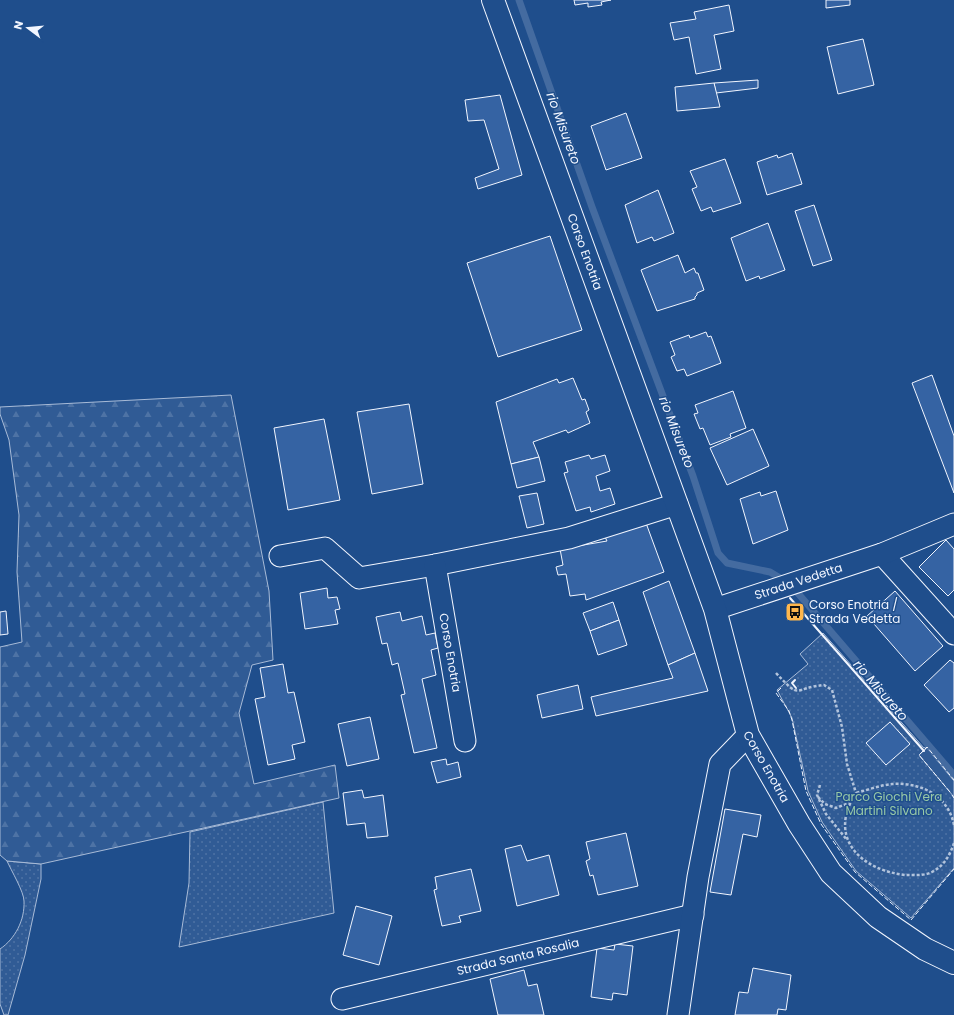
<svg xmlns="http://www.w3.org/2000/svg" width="954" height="1015" font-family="Poppins,sans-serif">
  <defs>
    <pattern id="grass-dots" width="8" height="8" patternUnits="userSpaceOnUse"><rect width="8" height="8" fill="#305b95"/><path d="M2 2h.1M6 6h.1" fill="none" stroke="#4e73a5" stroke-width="1.8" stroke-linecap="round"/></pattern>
    <pattern id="forest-firs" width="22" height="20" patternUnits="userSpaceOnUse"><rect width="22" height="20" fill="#305b95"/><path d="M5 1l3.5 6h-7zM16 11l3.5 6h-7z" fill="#4e73a5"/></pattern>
  </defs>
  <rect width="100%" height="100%" fill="#1f4e8c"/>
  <!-- grass -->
  <g fill="url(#grass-dots)" stroke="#a8bbd7">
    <path d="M 823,633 L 924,748 L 927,746 L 954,779 L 954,868 L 911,918 L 856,871 L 822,822 L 808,791 L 792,718 L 777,690 L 808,664 L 800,654 Z"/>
    <path d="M 323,802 L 334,913 L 179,947 L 189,883 L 190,832 Z"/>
    <path d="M 7,861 L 41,864 L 41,879 L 25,955 L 8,1015 L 4,1015 L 0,1004 L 0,949 C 15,939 25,920 24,901 C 24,892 11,870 7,861 Z"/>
  </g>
  <!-- forest -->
  <path fill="url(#forest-firs)" stroke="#a8bbd7" d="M 231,395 L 269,591 L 273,660 L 252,665 L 239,713 L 254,784 L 335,765 L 339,798 L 41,864 L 7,861 L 0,855 L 0,647 L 22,642 L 17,572 L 19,515 L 9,440 L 0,414 L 0,407 Z"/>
  <!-- garden -->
  <path fill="#305b95" stroke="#a8bbd7" d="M 927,748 L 954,781 L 954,797 L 919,755 Z"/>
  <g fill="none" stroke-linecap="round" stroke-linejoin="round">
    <!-- stream -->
    <path stroke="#446ba0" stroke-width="7" d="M 519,0 L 592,207 L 693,476 L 718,553 L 727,563 L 770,572 L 790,584 L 954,775"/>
  </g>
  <!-- building -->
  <g fill="#3563a3" stroke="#f2f6ff">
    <path d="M 574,0 L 611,0 L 601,2 L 602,5 L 588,7 L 588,3 L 575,5 Z"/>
    <path d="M 826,0 L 850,0 L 850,5 L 826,8 Z"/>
    <path d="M 729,5 L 734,31 L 714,35 L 721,69 L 696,74 L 689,37 L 674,40 L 670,23 L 696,19 L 694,12 Z"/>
    <path d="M 863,39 L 874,85 L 838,94 L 827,47 Z"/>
    <path d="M 758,80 L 758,88 L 716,93 L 714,83 Z"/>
    <path d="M 714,83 L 720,107 L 677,111 L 675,87 Z"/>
    <path d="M 500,95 L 522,175 L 478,189 L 475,178 L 499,169 L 484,120 L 468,121 L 465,100 Z"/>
    <path d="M 626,113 L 642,158 L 606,170 L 591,126 Z"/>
    <path d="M 792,153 L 802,184 L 767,195 L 757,162 L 777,155 L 778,158 Z"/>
    <path d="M 725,159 L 741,203 L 713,212 L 711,207 L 701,211 L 692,189 L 697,187 L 690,171 Z"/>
    <path d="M 658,190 L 674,233 L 654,241 L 652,237 L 637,243 L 625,205 Z"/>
    <path d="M 814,205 L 832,260 L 813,266 L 795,211 Z"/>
    <path d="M 768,223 L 785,270 L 760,279 L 759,276 L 746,281 L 731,238 Z"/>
    <path d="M 550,236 L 582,330 L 498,357 L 467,263 Z"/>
    <path d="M 678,255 L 685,273 L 694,268 L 696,273 L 698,273 L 704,290 L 697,293 L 697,295 L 695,297 L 695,299 L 657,311 L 641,270 Z"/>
    <path d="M 706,332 L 708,337 L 711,336 L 721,363 L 687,376 L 684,369 L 677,371 L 671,357 L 675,355 L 670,342 L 689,335 L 690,338 Z"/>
    <path d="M 932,375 L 954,436 L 954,493 L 912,383 Z"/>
    <path d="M 573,378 L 582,400 L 585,399 L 589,410 L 586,412 L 590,423 L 568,433 L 566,430 L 533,442 L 539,457 L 511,464 L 496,402 L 557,379 L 559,383 Z"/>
    <path d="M 733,391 L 746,428 L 730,434 L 731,437 L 710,445 L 703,428 L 700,429 L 694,414 L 698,413 L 695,405 Z"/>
    <path d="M 409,404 L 423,484 L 372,494 L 357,412 Z"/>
    <path d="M 324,419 L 340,500 L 288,510 L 274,428 Z"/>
    <path d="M 753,429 L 769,466 L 727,485 L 710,448 Z"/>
    <path d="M 589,455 L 591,459 L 605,455 L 610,471 L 596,476 L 600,491 L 610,488 L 615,504 L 591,512 L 590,507 L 576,511 L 564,473 L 568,472 L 565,462 Z"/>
    <path d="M 539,457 L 545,481 L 517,488 L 511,464 Z"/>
    <path d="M 776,491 L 788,530 L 753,544 L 740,499 L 760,492 L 761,496 Z"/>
    <path d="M 537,493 L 544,524 L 527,528 L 519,496 Z"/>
    <path d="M 646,523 L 664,572 L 586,600 L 585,594 L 570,596 L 566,574 L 558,575 L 556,567 L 563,565 L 560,549 L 607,541 L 605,537 Z"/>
    <path d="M 946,540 L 954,549 L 954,590 L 948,596 L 919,567 Z"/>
    <path d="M 669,581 L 695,653 L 668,665 L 643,592 Z"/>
    <path d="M 327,588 L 328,598 L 337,597 L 340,609 L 335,610 L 338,624 L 305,629 L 300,593 Z"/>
    <path d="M 895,591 L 943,646 L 915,671 L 867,616 Z"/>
    <path d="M 613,602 L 619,620 L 590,631 L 583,613 Z"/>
    <path d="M 6,611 L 8,634 L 0,635 L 0,612 Z"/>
    <path d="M 400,612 L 402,621 L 422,616 L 426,635 L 435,633 L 438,648 L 431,650 L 436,675 L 422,679 L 437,748 L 414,753 L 401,695 L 405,694 L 398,663 L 392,665 L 387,643 L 382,644 L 376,617 Z"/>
    <path d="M 619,620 L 627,645 L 598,655 L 590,631 Z"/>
    <path d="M 695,653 L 708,691 L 596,716 L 591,697 L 673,678 L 668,665 Z"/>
    <path d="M 950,660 L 954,663 L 954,708 L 949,712 L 924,685 Z"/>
    <path d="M 283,664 L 288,693 L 294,692 L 305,742 L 292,745 L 295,759 L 268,765 L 255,699 L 265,697 L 260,668 Z"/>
    <path d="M 578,685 L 583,709 L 542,718 L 537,695 Z"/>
    <path d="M 370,717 L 379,759 L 347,766 L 338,724 Z"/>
    <path d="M 890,722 L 910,744 L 886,765 L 866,743 Z"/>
    <path d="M 446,759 L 447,765 L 458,762 L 461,777 L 437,783 L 431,762 Z"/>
    <path d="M 362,790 L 364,798 L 383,795 L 388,836 L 367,838 L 365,823 L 347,825 L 343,793 Z"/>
    <path d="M 725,809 L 761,815 L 757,837 L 743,834 L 731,895 L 710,892 Z"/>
    <path d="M 626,833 L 638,886 L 598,895 L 593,875 L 590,876 L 586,861 L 590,859 L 586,842 Z"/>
    <path d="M 521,845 L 527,861 L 549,855 L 559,895 L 517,906 L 505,849 Z"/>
    <path d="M 471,869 L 481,911 L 459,916 L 461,922 L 442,926 L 434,890 L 437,889 L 435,877 Z"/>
    <path d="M 356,906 L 392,916 L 379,965 L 343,955 Z"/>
    <path d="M 615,944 L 633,946 L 627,995 L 613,993 L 612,1000 L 591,997 L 597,948 L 614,950 Z"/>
    <path d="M 753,968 L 791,975 L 786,1010 L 778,1009 L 777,1015 L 735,1015 L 739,992 L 748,993 Z"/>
    <path d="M 524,970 L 528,986 L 537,984 L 544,1015 L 498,1015 L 490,979 Z"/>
  </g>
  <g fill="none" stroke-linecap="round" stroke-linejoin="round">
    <defs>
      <g id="street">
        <path d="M 882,554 L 954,634"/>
        <path d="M 280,556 L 325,548 L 359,578 L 435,565 L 569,538 L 677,504"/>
        <path id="s1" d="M 435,565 L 465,741"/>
        <path id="s2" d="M 715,609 L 882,554 L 954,524"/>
        <path id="s3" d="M 342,999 L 693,915"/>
        <path d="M 678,1015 L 698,877 L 720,764 L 748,735"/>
      </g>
      <g id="secondary">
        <path id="s4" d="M 493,0 L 715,609 L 748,735 L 799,824 L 831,873 L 878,917 L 925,949 L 954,963"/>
      </g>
    </defs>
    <!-- street casing -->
    <use href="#street" stroke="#f2f6ff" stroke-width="23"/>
    <!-- secondary casing -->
    <use href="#secondary" stroke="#f2f6ff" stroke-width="24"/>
    <!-- path -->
    <g stroke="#b3c4dc" stroke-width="2.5" stroke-dasharray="3 2" stroke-linecap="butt">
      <path d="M 776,673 C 802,701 792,688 824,685 L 832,690 L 835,701 L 842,727 L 847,764 L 856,793"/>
      <path d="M 820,785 L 817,795 L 826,814 L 847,840"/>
      <path d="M 818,797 L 825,804 L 836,808 L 849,803"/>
      <path d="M 954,825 C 948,795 920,782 892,784 C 881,785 867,790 856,793 C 827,837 860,870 905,875 C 914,875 924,876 932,872 C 944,866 950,855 954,843"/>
    </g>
    <!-- street -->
    <use href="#street" stroke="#1f4e8c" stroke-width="21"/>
    <!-- secondary -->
    <use href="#secondary" stroke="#1f4e8c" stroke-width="22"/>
    <!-- fence -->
    <g stroke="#f2f6ff" stroke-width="1" stroke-dasharray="5 2" stroke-linecap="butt">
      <path d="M 781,688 L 776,693 L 789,711 L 792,720 L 806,791 L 821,824 L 855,872 L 911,920 L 954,869"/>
      <path d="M 950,792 L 919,755 L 927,747 L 954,780"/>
      <path d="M 952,795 L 954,798"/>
    </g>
    <!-- wall -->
    <g stroke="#f2f6ff" stroke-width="2">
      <path d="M 790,598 L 924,751"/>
      <path d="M 795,680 L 792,683 L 796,688"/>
    </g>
  </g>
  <!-- icons -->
  <defs>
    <symbol id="bus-square" viewBox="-11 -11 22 22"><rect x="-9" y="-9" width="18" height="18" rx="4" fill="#ffb74d" stroke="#1f4e8c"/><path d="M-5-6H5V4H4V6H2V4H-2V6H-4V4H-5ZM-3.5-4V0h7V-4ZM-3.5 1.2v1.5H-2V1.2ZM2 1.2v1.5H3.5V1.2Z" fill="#111"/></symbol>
  </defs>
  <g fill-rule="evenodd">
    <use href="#bus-square" x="784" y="601" width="22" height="22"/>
  </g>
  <g text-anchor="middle" stroke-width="3" stroke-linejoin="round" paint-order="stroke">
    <!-- street labels -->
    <g font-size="12" fill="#f2f6ff" stroke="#1f4e8c">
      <text dy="4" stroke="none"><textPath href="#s4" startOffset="268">Corso Enotria</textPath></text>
      <text dy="4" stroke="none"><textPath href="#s2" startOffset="88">Strada Vedetta</textPath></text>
      <text dy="4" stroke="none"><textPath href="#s1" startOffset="89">Corso Enotria</textPath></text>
      <text dy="4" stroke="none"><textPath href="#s4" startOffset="815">Corso Enotria</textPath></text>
      <text dy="4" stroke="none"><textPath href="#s3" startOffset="181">Strada Santa Rosalia</textPath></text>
    </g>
    <!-- poi labels -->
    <g font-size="12" fill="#f2f6ff" stroke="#1f4e8c" text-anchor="start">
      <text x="809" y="609">Corso Enotria /<tspan x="809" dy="14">Strada Vedetta</tspan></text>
    </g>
    <!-- park labels -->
    <g font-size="12" fill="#97c8a6" stroke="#1f4e8c">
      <text x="889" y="801">Parco Giochi Vera<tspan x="889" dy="14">Martini Silvano</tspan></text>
    </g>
    <!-- water labels -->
    <g font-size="13" font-style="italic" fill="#f2f6ff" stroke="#1f4e8c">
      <text transform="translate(564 128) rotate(70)" y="5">rio Misureto</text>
      <text transform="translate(677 432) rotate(69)" y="5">rio Misureto</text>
      <text transform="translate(881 690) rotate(49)" y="5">rio Misureto</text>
    </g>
  </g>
  <!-- north arrow -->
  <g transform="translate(28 28) rotate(286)" stroke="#1f4e8c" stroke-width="3" paint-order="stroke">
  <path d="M0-3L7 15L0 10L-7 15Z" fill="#f2f6ff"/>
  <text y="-6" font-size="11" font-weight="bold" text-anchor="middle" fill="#f2f6ff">N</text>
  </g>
</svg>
